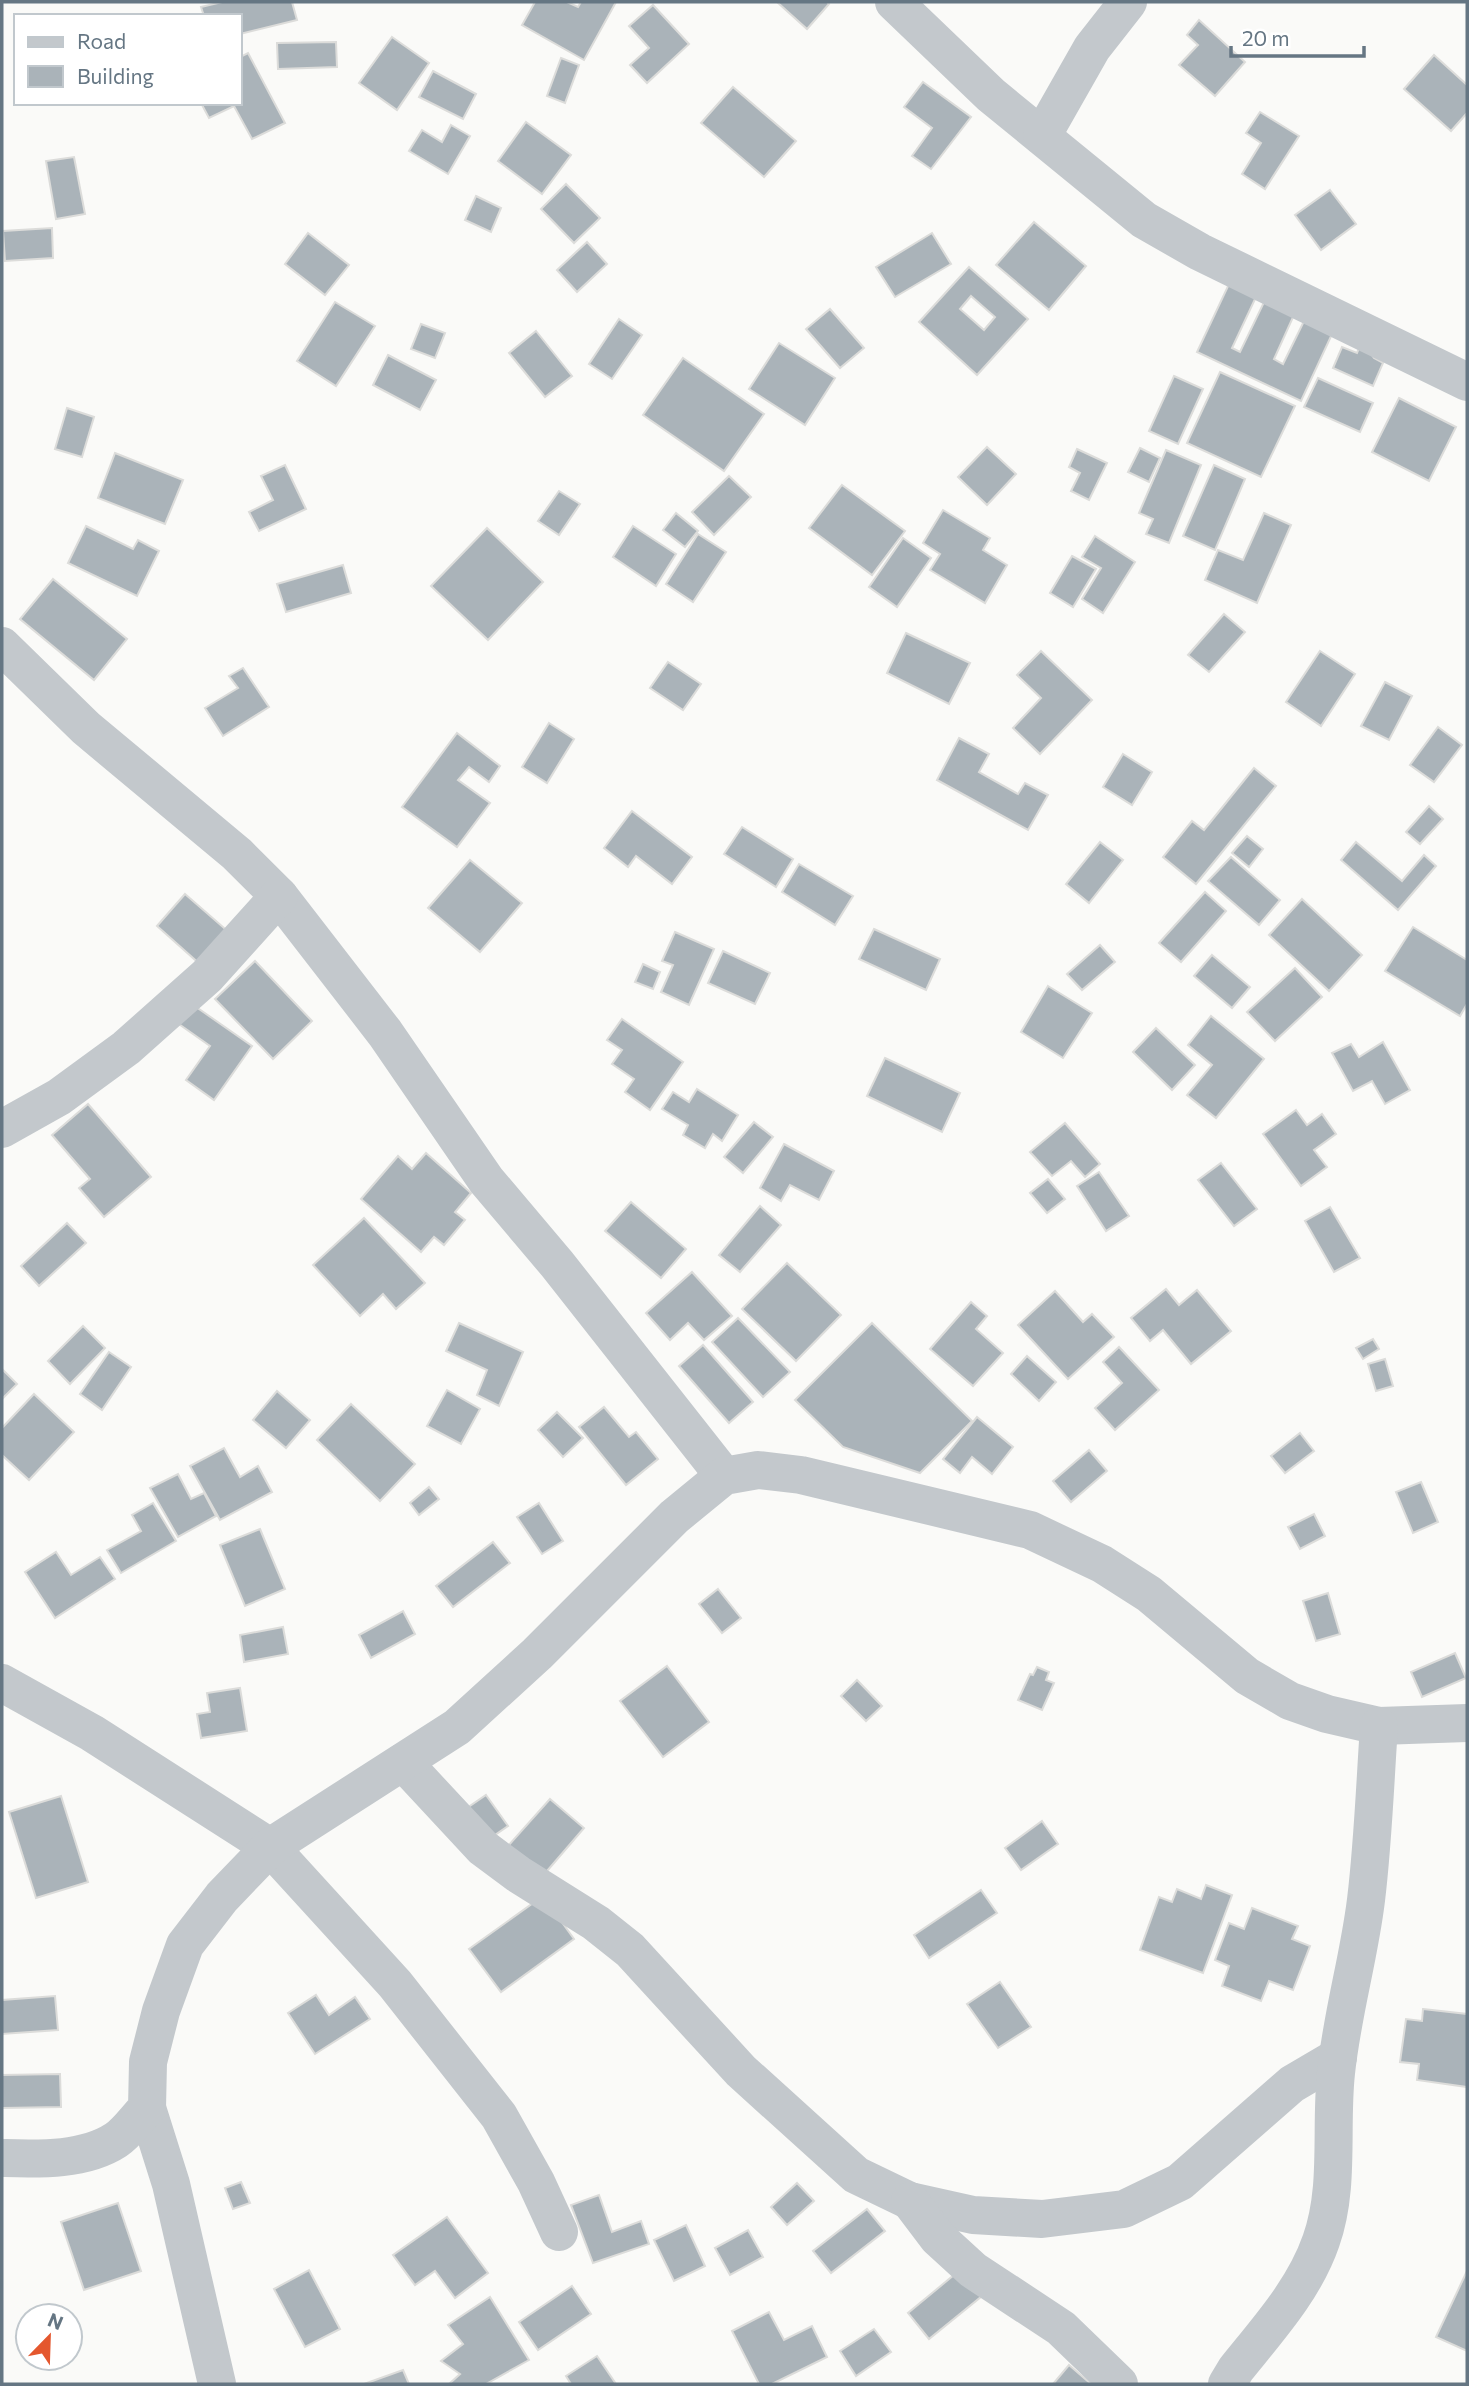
<svg xmlns="http://www.w3.org/2000/svg" width="1469" height="2386" font-family="Commissioner,sans-serif">
  <rect width="100%" height="100%" fill="#fafaf8"/>
  <!-- building -->
  <g fill="#aab3b9" stroke="#dcdcda" stroke-width="2" fill-rule="evenodd">
    <path d="M 222,2 L 292,2 L 297,20 L 240,34 L 240,16 L 204,16 L 201,7 Z"/>
    <path d="M 535,2 L 567,2 L 578,7 L 581,2 L 616,2 L 584,60 L 522,25 Z"/>
    <path d="M 777,2 L 827,2 L 829,4 L 807,29 Z"/>
    <path d="M 653,5 L 689,44 L 647,83 L 630,65 L 649,48 L 629,26 Z"/>
    <path d="M 1199,20 L 1245,62 L 1215,96 L 1179,65 L 1198,45 L 1187,35 Z"/>
    <path d="M 392,37 L 429,63 L 397,110 L 359,83 Z"/>
    <path d="M 336,42 L 337,67 L 278,69 L 277,43 Z"/>
    <path d="M 248,53 L 285,123 L 252,139 L 234,106 L 209,118 L 201,103 L 240,103 L 240,57 Z"/>
    <path d="M 1434,55 L 1467,85 L 1467,113 L 1451,131 L 1404,89 Z"/>
    <path d="M 561,58 L 579,65 L 565,103 L 547,96 Z"/>
    <path d="M 433,71 L 476,94 L 463,119 L 419,97 Z"/>
    <path d="M 923,82 L 971,117 L 931,169 L 912,156 L 932,128 L 904,107 Z"/>
    <path d="M 733,87 L 796,141 L 764,177 L 701,123 Z"/>
    <path d="M 1260,112 L 1299,136 L 1265,189 L 1242,174 L 1261,143 L 1246,133 Z"/>
    <path d="M 526,122 L 571,155 L 542,194 L 498,161 Z"/>
    <path d="M 451,125 L 470,136 L 448,174 L 409,151 L 422,130 L 442,142 Z"/>
    <path d="M 74,157 L 85,214 L 56,219 L 46,161 Z"/>
    <path d="M 566,184 L 600,218 L 574,243 L 541,209 Z"/>
    <path d="M 1330,190 L 1356,224 L 1321,250 L 1295,215 Z"/>
    <path d="M 476,196 L 501,208 L 491,232 L 465,220 Z"/>
    <path d="M 1034,222 L 1086,266 L 1049,310 L 996,265 Z"/>
    <path d="M 52,228 L 53,258 L 5,261 L 3,231 Z"/>
    <path d="M 308,233 L 349,265 L 325,295 L 285,264 Z"/>
    <path d="M 932,233 L 951,264 L 895,297 L 876,267 Z"/>
    <path d="M 587,242 L 607,264 L 577,292 L 557,270 Z"/>
    <path d="M 969,267 L 1028,319 L 977,375 L 919,322 ZM 971,296 L 995,317 L 984,330 L 960,309 Z"/>
    <path d="M 1229,284 L 1256,297 L 1232,348 L 1240,352 L 1265,300 L 1294,315 L 1274,359 L 1283,364 L 1305,319 L 1333,332 L 1301,401 L 1197,352 Z"/>
    <path d="M 335,302 L 375,326 L 336,386 L 297,361 Z"/>
    <path d="M 830,309 L 864,348 L 840,368 L 806,329 Z"/>
    <path d="M 619,319 L 642,335 L 612,379 L 589,364 Z"/>
    <path d="M 421,324 L 445,333 L 435,358 L 411,349 Z"/>
    <path d="M 536,331 L 572,376 L 545,397 L 509,353 Z"/>
    <path d="M 1362,341 L 1374,358 L 1383,363 L 1373,386 L 1333,368 L 1342,347 L 1357,353 Z"/>
    <path d="M 779,343 L 835,378 L 805,425 L 749,389 Z"/>
    <path d="M 388,355 L 436,380 L 420,410 L 373,385 Z"/>
    <path d="M 683,358 L 764,414 L 724,471 L 643,415 Z"/>
    <path d="M 1220,372 L 1295,406 L 1261,477 L 1187,443 Z"/>
    <path d="M 1174,376 L 1203,389 L 1178,444 L 1149,431 Z"/>
    <path d="M 1318,378 L 1373,403 L 1360,432 L 1304,407 Z"/>
    <path d="M 1399,398 L 1456,427 L 1429,481 L 1372,452 Z"/>
    <path d="M 67,408 L 94,417 L 82,457 L 55,449 Z"/>
    <path d="M 987,447 L 1016,474 L 987,505 L 958,477 Z"/>
    <path d="M 1140,448 L 1160,458 L 1149,482 L 1128,472 Z"/>
    <path d="M 1077,449 L 1107,463 L 1089,500 L 1071,491 L 1080,473 L 1069,467 Z"/>
    <path d="M 1166,450 L 1201,465 L 1169,543 L 1146,534 L 1153,519 L 1139,513 Z"/>
    <path d="M 115,453 L 183,480 L 165,524 L 98,498 Z"/>
    <path d="M 285,465 L 306,509 L 259,531 L 249,512 L 273,500 L 261,476 Z"/>
    <path d="M 1214,465 L 1245,479 L 1215,550 L 1183,536 Z"/>
    <path d="M 729,476 L 751,497 L 714,535 L 692,512 Z"/>
    <path d="M 842,485 L 905,531 L 872,575 L 809,528 Z"/>
    <path d="M 559,491 L 580,504 L 559,535 L 538,521 Z"/>
    <path d="M 943,510 L 990,538 L 983,550 L 1007,565 L 985,603 L 930,570 L 940,554 L 923,543 Z"/>
    <path d="M 676,513 L 698,531 L 685,547 L 663,530 Z"/>
    <path d="M 1264,513 L 1291,525 L 1257,603 L 1205,580 L 1218,550 L 1243,560 Z"/>
    <path d="M 86,526 L 133,549 L 138,540 L 159,551 L 137,596 L 68,563 Z"/>
    <path d="M 633,526 L 676,554 L 656,586 L 613,557 Z"/>
    <path d="M 487,528 L 543,582 L 488,640 L 431,586 Z"/>
    <path d="M 698,534 L 726,552 L 693,602 L 666,584 Z"/>
    <path d="M 1095,536 L 1135,562 L 1103,613 L 1082,599 L 1101,568 L 1082,557 Z"/>
    <path d="M 903,538 L 931,558 L 897,607 L 869,587 Z"/>
    <path d="M 1072,556 L 1096,569 L 1073,607 L 1050,593 Z"/>
    <path d="M 343,565 L 351,593 L 286,612 L 277,584 Z"/>
    <path d="M 53,579 L 127,639 L 94,680 L 20,619 Z"/>
    <path d="M 1224,614 L 1245,632 L 1209,672 L 1188,655 Z"/>
    <path d="M 906,633 L 970,663 L 949,704 L 887,673 Z"/>
    <path d="M 1041,651 L 1092,700 L 1040,754 L 1013,728 L 1041,698 L 1017,675 Z"/>
    <path d="M 1320,651 L 1355,674 L 1321,726 L 1286,702 Z"/>
    <path d="M 668,662 L 701,684 L 683,710 L 650,688 Z"/>
    <path d="M 243,668 L 269,707 L 223,736 L 205,708 L 238,688 L 229,676 Z"/>
    <path d="M 1385,682 L 1412,696 L 1389,740 L 1361,726 Z"/>
    <path d="M 549,723 L 574,739 L 547,783 L 522,767 Z"/>
    <path d="M 1438,727 L 1462,745 L 1434,782 L 1410,765 Z"/>
    <path d="M 457,733 L 500,766 L 489,782 L 469,767 L 458,780 L 490,803 L 457,847 L 402,807 Z"/>
    <path d="M 959,738 L 989,754 L 979,772 L 1018,794 L 1025,783 L 1048,795 L 1028,830 L 937,780 Z"/>
    <path d="M 1123,754 L 1152,772 L 1132,805 L 1103,787 Z"/>
    <path d="M 1254,768 L 1276,786 L 1196,884 L 1163,857 L 1192,821 L 1204,830 Z"/>
    <path d="M 1429,806 L 1443,819 L 1420,844 L 1406,832 Z"/>
    <path d="M 632,811 L 692,857 L 672,884 L 636,856 L 628,867 L 604,848 Z"/>
    <path d="M 742,827 L 793,859 L 776,887 L 724,854 Z"/>
    <path d="M 1247,836 L 1263,849 L 1249,867 L 1232,853 Z"/>
    <path d="M 1100,842 L 1123,860 L 1089,903 L 1066,884 Z"/>
    <path d="M 1356,842 L 1402,881 L 1424,855 L 1436,866 L 1398,910 L 1341,860 Z"/>
    <path d="M 1231,857 L 1280,900 L 1259,925 L 1208,881 Z"/>
    <path d="M 470,860 L 522,903 L 480,952 L 428,908 Z"/>
    <path d="M 799,864 L 853,896 L 835,925 L 782,892 Z"/>
    <path d="M 1205,892 L 1226,911 L 1181,962 L 1159,943 Z"/>
    <path d="M 185,894 L 231,934 L 202,966 L 157,926 Z"/>
    <path d="M 1302,899 L 1362,955 L 1329,991 L 1269,935 Z"/>
    <path d="M 1413,927 L 1467,960 L 1467,1004 L 1460,1016 L 1385,971 Z"/>
    <path d="M 874,929 L 940,959 L 926,990 L 859,959 Z"/>
    <path d="M 675,932 L 714,949 L 689,1005 L 661,992 L 673,965 L 662,961 Z"/>
    <path d="M 1100,945 L 1115,962 L 1082,990 L 1067,974 Z"/>
    <path d="M 723,951 L 770,973 L 755,1004 L 708,983 Z"/>
    <path d="M 1212,955 L 1250,987 L 1232,1008 L 1194,976 Z"/>
    <path d="M 255,961 L 312,1021 L 273,1059 L 215,999 Z"/>
    <path d="M 643,964 L 660,972 L 653,989 L 635,982 Z"/>
    <path d="M 1295,968 L 1322,997 L 1275,1041 L 1247,1012 Z"/>
    <path d="M 1048,986 L 1092,1013 L 1063,1058 L 1021,1032 Z"/>
    <path d="M 189,1002 L 252,1046 L 214,1100 L 186,1080 L 210,1046 L 176,1022 Z"/>
    <path d="M 1211,1016 L 1264,1059 L 1216,1118 L 1187,1095 L 1212,1065 L 1188,1045 Z"/>
    <path d="M 622,1019 L 683,1062 L 650,1110 L 625,1092 L 634,1079 L 612,1064 L 622,1050 L 607,1040 Z"/>
    <path d="M 1156,1028 L 1195,1065 L 1172,1090 L 1133,1052 Z"/>
    <path d="M 1383,1042 L 1410,1090 L 1385,1104 L 1372,1081 L 1353,1091 L 1332,1053 L 1351,1044 L 1359,1057 Z"/>
    <path d="M 885,1058 L 960,1093 L 942,1132 L 867,1096 Z"/>
    <path d="M 697,1089 L 738,1115 L 722,1141 L 713,1134 L 705,1148 L 683,1135 L 688,1125 L 662,1109 L 673,1092 L 689,1102 Z"/>
    <path d="M 88,1104 L 151,1177 L 104,1217 L 79,1188 L 90,1179 L 52,1135 Z"/>
    <path d="M 1296,1110 L 1307,1125 L 1322,1114 L 1336,1134 L 1314,1150 L 1327,1167 L 1301,1186 L 1263,1134 Z"/>
    <path d="M 754,1122 L 773,1137 L 743,1173 L 724,1157 Z"/>
    <path d="M 1065,1123 L 1100,1164 L 1085,1177 L 1071,1161 L 1052,1176 L 1030,1152 Z"/>
    <path d="M 784,1144 L 834,1171 L 819,1200 L 790,1185 L 781,1201 L 760,1188 Z"/>
    <path d="M 426,1153 L 471,1193 L 455,1212 L 465,1220 L 444,1245 L 434,1237 L 421,1252 L 361,1199 L 398,1156 L 412,1169 Z"/>
    <path d="M 1221,1163 L 1257,1209 L 1234,1226 L 1198,1180 Z"/>
    <path d="M 1099,1172 L 1129,1216 L 1106,1231 L 1077,1186 Z"/>
    <path d="M 1048,1179 L 1065,1199 L 1047,1213 L 1030,1193 Z"/>
    <path d="M 631,1202 L 686,1249 L 661,1278 L 605,1231 Z"/>
    <path d="M 760,1206 L 781,1225 L 740,1272 L 719,1255 Z"/>
    <path d="M 1330,1207 L 1360,1258 L 1334,1272 L 1305,1221 Z"/>
    <path d="M 364,1218 L 425,1283 L 396,1309 L 383,1294 L 360,1316 L 313,1265 Z"/>
    <path d="M 67,1223 L 86,1243 L 39,1286 L 21,1266 Z"/>
    <path d="M 787,1263 L 841,1315 L 796,1361 L 742,1309 Z"/>
    <path d="M 692,1272 L 732,1316 L 704,1340 L 688,1323 L 670,1340 L 646,1313 Z"/>
    <path d="M 1166,1289 L 1179,1305 L 1197,1290 L 1231,1331 L 1191,1364 L 1163,1330 L 1150,1341 L 1131,1318 Z"/>
    <path d="M 1055,1291 L 1083,1322 L 1092,1314 L 1114,1337 L 1068,1379 L 1018,1325 Z"/>
    <path d="M 971,1302 L 987,1316 L 976,1329 L 1003,1353 L 973,1386 L 930,1349 Z"/>
    <path d="M 738,1318 L 790,1372 L 763,1397 L 712,1342 Z"/>
    <path d="M 459,1323 L 523,1352 L 499,1406 L 477,1395 L 487,1370 L 446,1351 Z"/>
    <path d="M 872,1323 L 972,1421 L 920,1473 L 843,1447 L 795,1400 Z"/>
    <path d="M 83,1326 L 105,1348 L 70,1384 L 48,1361 Z"/>
    <path d="M 1373,1339 L 1379,1349 L 1363,1359 L 1356,1348 Z"/>
    <path d="M 703,1345 L 753,1402 L 729,1423 L 679,1366 Z"/>
    <path d="M 1119,1347 L 1159,1390 L 1115,1430 L 1095,1408 L 1122,1383 L 1103,1362 Z"/>
    <path d="M 109,1352 L 131,1367 L 102,1410 L 80,1394 Z"/>
    <path d="M 1027,1356 L 1056,1382 L 1039,1401 L 1011,1374 Z"/>
    <path d="M 1385,1359 L 1393,1386 L 1376,1391 L 1368,1364 Z"/>
    <path d="M 2,1369 L 17,1384 L 2,1399 Z"/>
    <path d="M 447,1390 L 480,1409 L 461,1444 L 427,1426 Z"/>
    <path d="M 277,1391 L 310,1420 L 286,1448 L 253,1420 Z"/>
    <path d="M 34,1394 L 74,1432 L 29,1480 L 2,1455 L 2,1428 Z"/>
    <path d="M 351,1404 L 415,1464 L 380,1501 L 317,1440 Z"/>
    <path d="M 604,1407 L 629,1437 L 636,1432 L 658,1459 L 626,1485 L 579,1427 Z"/>
    <path d="M 557,1412 L 583,1438 L 563,1457 L 538,1430 Z"/>
    <path d="M 977,1417 L 1013,1447 L 992,1474 L 972,1457 L 960,1473 L 943,1459 Z"/>
    <path d="M 1300,1433 L 1314,1451 L 1285,1473 L 1271,1456 Z"/>
    <path d="M 224,1448 L 240,1477 L 258,1466 L 272,1492 L 220,1520 L 190,1466 Z"/>
    <path d="M 1089,1450 L 1107,1471 L 1071,1502 L 1053,1481 Z"/>
    <path d="M 178,1474 L 191,1499 L 204,1493 L 216,1516 L 178,1537 L 150,1488 Z"/>
    <path d="M 1421,1482 L 1438,1522 L 1413,1533 L 1396,1492 Z"/>
    <path d="M 429,1487 L 439,1499 L 419,1515 L 410,1503 Z"/>
    <path d="M 153,1503 L 176,1541 L 121,1573 L 107,1550 L 141,1531 L 132,1515 Z"/>
    <path d="M 539,1503 L 563,1541 L 542,1554 L 517,1517 Z"/>
    <path d="M 1314,1514 L 1325,1536 L 1300,1549 L 1288,1527 Z"/>
    <path d="M 260,1529 L 285,1589 L 245,1606 L 220,1545 Z"/>
    <path d="M 493,1542 L 510,1563 L 453,1607 L 436,1586 Z"/>
    <path d="M 56,1552 L 71,1575 L 100,1557 L 115,1579 L 55,1618 L 25,1572 Z"/>
    <path d="M 718,1589 L 741,1618 L 722,1633 L 699,1604 Z"/>
    <path d="M 1328,1593 L 1340,1634 L 1316,1641 L 1303,1601 Z"/>
    <path d="M 403,1611 L 415,1634 L 371,1658 L 359,1635 Z"/>
    <path d="M 283,1627 L 288,1654 L 244,1662 L 240,1635 Z"/>
    <path d="M 1455,1653 L 1466,1678 L 1422,1697 L 1411,1672 Z"/>
    <path d="M 667,1666 L 709,1722 L 663,1757 L 620,1701 Z"/>
    <path d="M 1037,1667 L 1049,1672 L 1046,1680 L 1054,1683 L 1042,1710 L 1018,1700 L 1030,1674 L 1033,1675 Z"/>
    <path d="M 857,1680 L 882,1706 L 866,1721 L 841,1696 Z"/>
    <path d="M 240,1688 L 247,1731 L 201,1738 L 197,1714 L 210,1712 L 207,1693 Z"/>
    <path d="M 486,1795 L 508,1826 L 489,1839 L 467,1808 Z"/>
    <path d="M 61,1796 L 88,1882 L 36,1898 L 9,1812 Z"/>
    <path d="M 550,1799 L 584,1828 L 541,1878 L 507,1847 Z"/>
    <path d="M 1042,1821 L 1058,1844 L 1021,1870 L 1005,1848 Z"/>
    <path d="M 1206,1885 L 1232,1895 L 1203,1973 L 1140,1950 L 1159,1897 L 1172,1902 L 1177,1889 L 1201,1899 Z"/>
    <path d="M 981,1890 L 997,1913 L 929,1958 L 914,1935 Z"/>
    <path d="M 543,1896 L 574,1939 L 501,1992 L 469,1949 Z"/>
    <path d="M 1252,1908 L 1298,1926 L 1292,1939 L 1310,1946 L 1293,1990 L 1269,1981 L 1261,2001 L 1222,1986 L 1229,1966 L 1215,1960 L 1229,1923 L 1244,1929 Z"/>
    <path d="M 1000,1982 L 1031,2027 L 998,2048 L 967,2004 Z"/>
    <path d="M 316,1995 L 329,2015 L 355,1997 L 370,2019 L 315,2054 L 288,2013 Z"/>
    <path d="M 55,1996 L 58,2030 L 2,2034 L 2,2000 Z"/>
    <path d="M 1423,2009 L 1467,2014 L 1467,2087 L 1417,2080 L 1419,2064 L 1400,2062 L 1406,2019 L 1422,2021 Z"/>
    <path d="M 60,2074 L 61,2107 L 2,2108 L 2,2075 Z"/>
    <path d="M 241,2182 L 250,2203 L 233,2209 L 225,2188 Z"/>
    <path d="M 797,2183 L 814,2201 L 787,2225 L 771,2207 Z"/>
    <path d="M 599,2195 L 612,2232 L 641,2221 L 649,2244 L 593,2263 L 571,2205 Z"/>
    <path d="M 118,2203 L 141,2271 L 84,2290 L 61,2222 Z"/>
    <path d="M 867,2209 L 885,2231 L 831,2273 L 813,2251 Z"/>
    <path d="M 447,2217 L 488,2273 L 455,2298 L 435,2271 L 415,2285 L 393,2255 Z"/>
    <path d="M 686,2225 L 705,2266 L 674,2281 L 654,2240 Z"/>
    <path d="M 748,2230 L 763,2257 L 730,2275 L 715,2248 Z"/>
    <path d="M 309,2270 L 340,2329 L 305,2347 L 274,2289 Z"/>
    <path d="M 960,2270 L 982,2296 L 929,2339 L 908,2313 Z"/>
    <path d="M 1467,2271 L 1467,2351 L 1436,2337 Z"/>
    <path d="M 572,2286 L 591,2314 L 538,2350 L 519,2322 Z"/>
    <path d="M 490,2297 L 529,2360 L 486,2384 L 449,2384 L 460,2374 L 441,2361 L 463,2344 L 448,2325 Z"/>
    <path d="M 769,2312 L 784,2340 L 812,2326 L 827,2357 L 772,2384 L 759,2384 L 732,2331 Z"/>
    <path d="M 874,2329 L 891,2352 L 856,2376 L 840,2351 Z"/>
    <path d="M 597,2356 L 616,2384 L 571,2384 L 566,2376 Z"/>
    <path d="M 1069,2365 L 1091,2384 L 1053,2384 Z"/>
    <path d="M 403,2370 L 409,2384 L 364,2384 Z"/>
  </g>
  <g fill="none" stroke-linecap="round" stroke-linejoin="round">
    <!-- street -->
    <g stroke="#c3c8cc" stroke-width="38">
      <path d="M 894,2 L 991,95 L 1144,220 L 1200,252 L 1467,382"/>
      <path d="M 1042,136 L 1092,48 L 1128,2"/>
      <path d="M 2,646 L 86,728 L 237,854 L 279,896 L 385,1033 L 486,1180 L 557,1264 L 724,1476"/>
      <path d="M 2,1129 L 59,1097 L 126,1048 L 207,976 L 279,896"/>
      <path d="M 2,1683 L 92,1733 L 270,1847 L 395,1984 L 499,2116 L 536,2182 L 559,2232"/>
      <path d="M 403,1762 L 483,1848 L 518,1874 L 596,1923 L 630,1950 L 741,2071 L 856,2175 L 910,2201 L 973,2215 L 1042,2219 L 1124,2209 L 1180,2182 L 1292,2084 L 1338,2057"/>
      <path d="M 147,2108 L 171,2184 L 217,2384"/>
      <path d="M 2,2158 C 38,2159 84,2161 116,2140 C 127,2133 137,2118 147,2108 L 148,2062 L 161,2011 L 185,1945 L 222,1897 L 270,1847 L 457,1727 L 537,1654 L 674,1517 L 724,1476 L 758,1470 L 801,1475 L 1030,1530 L 1102,1564 L 1149,1594 L 1247,1676 L 1290,1701 L 1327,1714 L 1379,1726 L 1467,1723"/>
      <path d="M 910,2201 L 938,2238 L 973,2270 L 1061,2328 L 1119,2384"/>
      <path d="M 1227,2384 L 1236,2369 C 1268,2329 1304,2290 1321,2241 C 1340,2188 1330,2128 1336,2073 C 1342,2014 1359,1958 1366,1900 C 1373,1843 1375,1784 1379,1726"/>
    </g>
  </g>
  <!-- border -->
  <rect width="1469" height="2386" fill="none" stroke="#657683" stroke-width="7"/>
  <!-- legend -->
  <rect x="14" y="14" width="228" height="91" fill="#ffffff" stroke="#c1c8cd" stroke-width="2"/>
  <rect x="28" y="37" width="35" height="10" fill="#c3c8cc" stroke="#c1c8cd" stroke-width="2"/>
  <text x="77" y="49" font-size="21" fill="#657683">Road</text>
  <rect x="28" y="66" width="35" height="21" fill="#aab3b9" stroke="#c1c8cd" stroke-width="2"/>
  <text x="77" y="84" font-size="21" fill="#657683">Building</text>
  <!-- north arrow -->
  <g transform="translate(49 2337) rotate(23)"><circle r="33" fill="#ffffff" stroke="#c1c8cd" stroke-width="2"/>
  <path d="M0-5L12 26L0 18L-12 26Z" fill="#e4572e"/>
  <text y="-10" font-size="19" font-weight="bold" text-anchor="middle" fill="#657683">N</text>
  </g>
  <!-- scale -->
  <path d="M1231 46v10h133v-10" fill="none" stroke="#657683" stroke-width="3.5"/>
  <text x="1242" y="46" font-size="21" fill="#657683" stroke="#ffffff" stroke-width="5" paint-order="stroke">20 m</text>
</svg>
